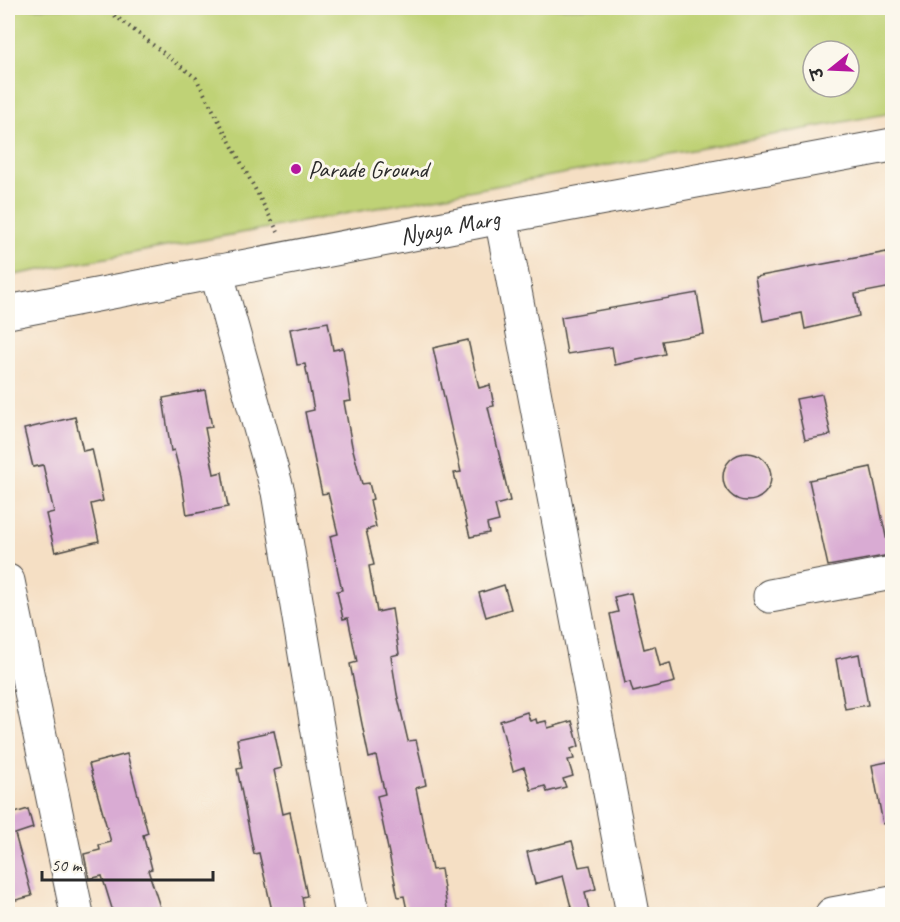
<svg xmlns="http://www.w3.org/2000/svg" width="900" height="922" font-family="Caveat,'Playpen Sans Deva',sans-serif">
  <rect width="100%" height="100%" fill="#fbf7ec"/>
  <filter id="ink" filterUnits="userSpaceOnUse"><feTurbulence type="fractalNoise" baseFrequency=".0167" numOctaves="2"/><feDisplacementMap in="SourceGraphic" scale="12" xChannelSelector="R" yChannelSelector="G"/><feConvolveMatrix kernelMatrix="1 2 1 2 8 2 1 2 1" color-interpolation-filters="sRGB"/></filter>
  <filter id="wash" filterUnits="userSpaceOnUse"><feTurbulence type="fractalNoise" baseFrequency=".008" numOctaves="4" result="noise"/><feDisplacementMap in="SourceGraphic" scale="24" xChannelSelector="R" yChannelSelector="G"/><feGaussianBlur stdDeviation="1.35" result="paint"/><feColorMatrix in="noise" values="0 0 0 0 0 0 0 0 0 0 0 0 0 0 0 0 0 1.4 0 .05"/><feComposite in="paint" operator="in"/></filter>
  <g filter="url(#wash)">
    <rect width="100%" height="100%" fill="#f5dfc4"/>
    <!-- green -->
    <path fill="#bfd276" stroke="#757e50" stroke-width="1.5" fill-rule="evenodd" d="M 8,8 L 885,8 L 892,44 L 892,113 L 8,276 ZM 813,51 L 849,51 L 849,87 L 813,87 Z"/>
    <g id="blocks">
      <!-- building -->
      <g fill="#d9abd3">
        <path d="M 887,252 L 892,287 L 855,294 L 859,316 L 805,329 L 802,313 L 763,321 L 755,277 Z"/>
        <path d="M 697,293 L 704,334 L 662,341 L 665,354 L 615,365 L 612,347 L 567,354 L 561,317 Z"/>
        <path d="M 328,322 L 333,350 L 343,348 L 351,401 L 344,402 L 352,446 L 362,484 L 369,483 L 373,499 L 370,500 L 376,527 L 366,530 L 374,565 L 369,566 L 377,612 L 392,609 L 399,654 L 391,656 L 397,694 L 408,741 L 416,740 L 422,765 L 426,785 L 416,788 L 432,870 L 441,869 L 448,915 L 408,915 L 404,896 L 398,897 L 377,796 L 385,794 L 376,756 L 369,758 L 362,724 L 350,664 L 357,662 L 348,618 L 343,619 L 337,591 L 342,590 L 330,536 L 338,534 L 328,493 L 322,494 L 316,467 L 305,412 L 314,410 L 305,364 L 297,365 L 290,329 Z"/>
        <path d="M 468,340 L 479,388 L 490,385 L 494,406 L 488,407 L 510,501 L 495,505 L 499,521 L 487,524 L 489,533 L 470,537 L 454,473 L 461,472 L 433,348 Z"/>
        <path d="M 205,390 L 212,427 L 205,428 L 214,474 L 222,472 L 228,507 L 187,515 L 181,477 L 174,450 L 171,451 L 163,398 Z"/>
        <path d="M 822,394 L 831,435 L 805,440 L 796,399 Z"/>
        <path d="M 75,417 L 83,451 L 92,449 L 97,471 L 103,501 L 91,504 L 99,541 L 55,552 L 46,514 L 54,512 L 43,465 L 33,467 L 24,429 Z"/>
        <circle cx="747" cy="477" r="24"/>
        <path d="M 871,467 L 890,555 L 828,566 L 809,480 Z"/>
        <path d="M 504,585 L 511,609 L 486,617 L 479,593 Z"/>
        <path d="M 631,593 L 644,649 L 655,646 L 660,666 L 670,663 L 675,682 L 633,692 L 630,682 L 625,683 L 610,614 L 618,612 L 614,597 Z"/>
        <path d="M 859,654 L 868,705 L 845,709 L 836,659 Z"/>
        <path d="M 527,712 L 530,721 L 536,719 L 537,723 L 546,721 L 548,728 L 572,721 L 579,746 L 571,749 L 574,759 L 568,760 L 573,776 L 563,779 L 566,787 L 547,792 L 545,786 L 531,790 L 524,767 L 513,771 L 500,721 Z"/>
        <path d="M 274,731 L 282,768 L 274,770 L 283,814 L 290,812 L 307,896 L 302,897 L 305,915 L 273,915 L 259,853 L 254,854 L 237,769 L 242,768 L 237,739 Z"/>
        <path d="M 127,754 L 148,833 L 143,835 L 152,869 L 148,870 L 160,907 L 134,915 L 114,915 L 102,876 L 89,879 L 84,854 L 100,850 L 99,845 L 111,842 L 89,764 Z"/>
        <path d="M 892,761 L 892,823 L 883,824 L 872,765 Z"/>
        <path d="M 28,809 L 33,828 L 15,834 L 32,896 L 8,902 L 8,815 Z"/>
        <path d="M 572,841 L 579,867 L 590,865 L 596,889 L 585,892 L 590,915 L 573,915 L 563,876 L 535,884 L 527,852 Z"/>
      </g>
    </g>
  </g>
  <g filter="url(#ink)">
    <use href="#blocks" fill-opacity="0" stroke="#494642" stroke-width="1.5"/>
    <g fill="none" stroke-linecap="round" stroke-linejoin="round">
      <defs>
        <g id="minor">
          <path d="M 501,217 L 633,914"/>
          <path d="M 216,271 L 278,492 L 326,780 L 352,914"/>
          <path id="s1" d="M 8,312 L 501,217 L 892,145"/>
          <path d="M 8,581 L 77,914"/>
          <path d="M 770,596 L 892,573"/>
          <path d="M 832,914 L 892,903"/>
        </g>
      </defs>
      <!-- minor casing -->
      <use href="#minor" stroke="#494642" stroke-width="35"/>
      <!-- path -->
      <path stroke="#494642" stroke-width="4" stroke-dasharray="1.5 4.5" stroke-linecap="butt" d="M 105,8 L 196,78 L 278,232"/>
      <!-- minor -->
      <use href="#minor" stroke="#fff" stroke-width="33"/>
    </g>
  </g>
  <!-- markers -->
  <circle fill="#b5179e" stroke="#fbf7ec" stroke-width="2" cx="296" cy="169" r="6"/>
  <g text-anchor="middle" stroke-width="6" stroke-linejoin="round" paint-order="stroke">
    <!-- poi labels -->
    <g font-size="24" fill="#2b2b2b" stroke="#fbf7ec" text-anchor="start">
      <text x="308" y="177">Parade Ground</text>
    </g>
    <!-- street labels -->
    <g font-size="24" fill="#2b2b2b" stroke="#fbf7ec">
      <text dy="8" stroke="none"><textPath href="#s1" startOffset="450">Nyaya Marg</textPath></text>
    </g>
  </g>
  <!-- margin -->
  <rect width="900" height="922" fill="none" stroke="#fbf7ec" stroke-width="30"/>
  <!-- north arrow -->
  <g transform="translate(831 69) rotate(252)"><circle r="28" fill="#fbf7ec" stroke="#a8a59f" stroke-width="1.5"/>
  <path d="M0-4.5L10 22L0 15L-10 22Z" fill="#b5179e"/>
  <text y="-9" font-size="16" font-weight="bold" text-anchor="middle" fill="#2b2b2b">उ</text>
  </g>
  <!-- scale -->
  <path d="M42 871v9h171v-9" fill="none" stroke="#2b2b2b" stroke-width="3"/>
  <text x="51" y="871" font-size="18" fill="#2b2b2b" stroke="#fbf7ec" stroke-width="4.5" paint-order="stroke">50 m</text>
</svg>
